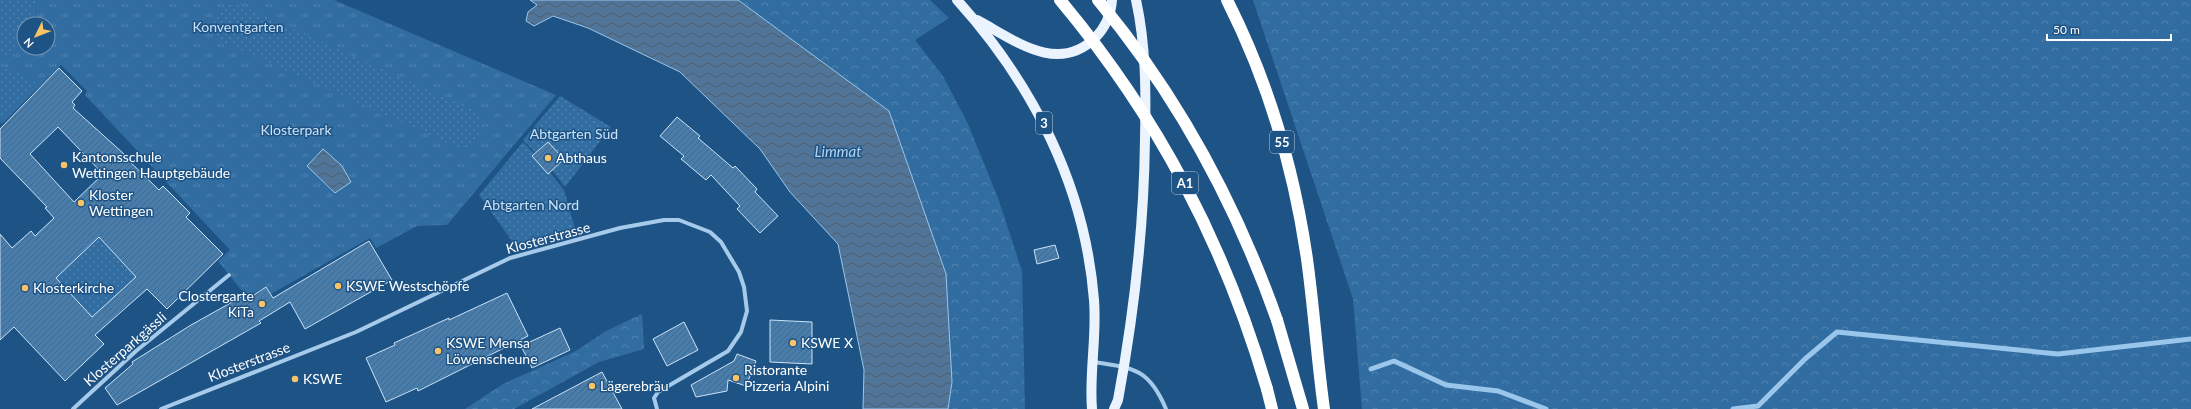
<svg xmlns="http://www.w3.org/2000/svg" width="2191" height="409" font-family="Lato,sans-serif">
  <defs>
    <pattern id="forest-crowns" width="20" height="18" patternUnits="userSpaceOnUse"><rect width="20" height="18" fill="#326da2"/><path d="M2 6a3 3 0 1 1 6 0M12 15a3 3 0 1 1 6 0" fill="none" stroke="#5183b0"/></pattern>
    <pattern id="park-tufts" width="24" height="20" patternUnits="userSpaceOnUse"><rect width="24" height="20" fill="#326da2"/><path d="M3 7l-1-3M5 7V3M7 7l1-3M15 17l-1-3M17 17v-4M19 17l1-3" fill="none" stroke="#5183b0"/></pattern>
    <pattern id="garden-dots" width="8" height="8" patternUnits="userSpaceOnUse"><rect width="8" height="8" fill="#326da2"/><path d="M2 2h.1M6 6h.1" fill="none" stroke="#5183b0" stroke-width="1.8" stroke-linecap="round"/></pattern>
    <pattern id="water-waves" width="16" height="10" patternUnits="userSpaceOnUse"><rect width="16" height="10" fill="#507599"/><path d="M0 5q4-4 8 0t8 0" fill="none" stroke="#4e5e6f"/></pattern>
    <pattern id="building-hatch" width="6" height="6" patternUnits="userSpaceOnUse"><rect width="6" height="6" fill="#477dad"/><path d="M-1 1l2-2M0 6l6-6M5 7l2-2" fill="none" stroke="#496781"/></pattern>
  </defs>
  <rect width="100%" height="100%" fill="#1e5385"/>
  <!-- forest -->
  <g fill="url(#forest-crowns)">
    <path d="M 738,0 L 930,0 L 949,18 L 915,40 L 943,76 L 968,124 L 998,198 L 1022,271 L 1025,409 L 948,409 L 952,382 L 946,274 L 889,111 Z"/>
    <path d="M 1253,0 L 2191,0 L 2191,409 L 1362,409 L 1353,299 Z"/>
    <path d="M 642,314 L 644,349 L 599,362 L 514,409 L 465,409 L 503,384 L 576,351 L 606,331 Z"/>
  </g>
  <!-- park -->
  <path fill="url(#park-tufts)" fill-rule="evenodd" d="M 0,0 L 334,0 L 556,95 L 447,225 L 417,226 L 376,248 L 370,238 L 271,294 L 266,286 L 247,297 L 218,261 L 230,250 L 85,95 L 87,91 L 61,65 L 2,124 L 0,122 ZM 24,24 L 48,24 L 48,48 L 24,48 Z"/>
  <!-- garden -->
  <g fill="url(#garden-dots)">
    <path d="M 0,0 L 39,0 L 26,24 L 24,24 L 24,29 L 9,56 L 0,51 Z"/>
    <path d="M 232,4 L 241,6 L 475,111 C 486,123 482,130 477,143 L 468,147 L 455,146 L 221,41 C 208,29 213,8 232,4 Z"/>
    <path d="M 0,66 L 39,84 L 3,121 L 0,119 Z"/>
    <path d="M 560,96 L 611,127 L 565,187 L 552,170 L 564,159 L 536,153 L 523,140 Z"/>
    <path d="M 523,142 L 535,154 L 564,190 L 576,232 L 517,248 L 479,195 Z"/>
    <path d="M 99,237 L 136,277 L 92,317 L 56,278 Z"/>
  </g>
  <!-- water -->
  <g fill="url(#water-waves)" stroke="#9ac6ec">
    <path d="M 530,0 L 738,0 L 889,111 L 946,274 L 952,382 L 948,409 L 863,409 L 864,370 L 838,244 L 790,192 L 760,149 L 680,72 L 588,28 L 553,16 L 534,26 L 526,21 L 528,12 L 537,5 Z"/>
    <path d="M 323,149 L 342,166 L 351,182 L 335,193 L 307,166 Z"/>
  </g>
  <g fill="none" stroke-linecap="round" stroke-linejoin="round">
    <!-- stream -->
    <g stroke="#9ac6ec" stroke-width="5">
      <path d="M 1371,369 L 1394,361 L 1446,385 L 1498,391 L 1546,409"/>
      <path d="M 1733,409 L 1758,406 L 1805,359 L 1837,332 L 2058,354 L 2191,339"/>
    </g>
  </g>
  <!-- building -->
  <g fill="url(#building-hatch)" stroke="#cbe2f7" fill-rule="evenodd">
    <path d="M 59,68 L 82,91 L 72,102 L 75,105 L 73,108 L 124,154 L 123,155 L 159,190 L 163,186 L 190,213 L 186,217 L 223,254 L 167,309 L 147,289 L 95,335 L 104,344 L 65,381 L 14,327 L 0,340 L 0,234 L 12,248 L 31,231 L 35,236 L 54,218 L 45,208 L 47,207 L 0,158 L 0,129 ZM 58,127 L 103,174 L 74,202 L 30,154 ZM 99,237 L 136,277 L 92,317 L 56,278 Z"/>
    <path d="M 677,117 L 700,136 L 698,138 L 733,168 L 735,166 L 757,189 L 755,192 L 778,216 L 760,233 L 737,209 L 740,206 L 711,175 L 706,180 L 681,159 L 684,156 L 660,136 Z"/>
    <path d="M 548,142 L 564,159 L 548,174 L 532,156 Z"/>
    <path d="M 369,241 L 392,280 L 305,329 L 290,302 L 259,321 L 261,323 L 117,405 L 105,388 L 133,364 L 132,362 L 191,325 L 243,296 L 246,300 L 266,287 L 273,298 Z"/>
    <path d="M 1055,245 L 1059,258 L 1037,264 L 1034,250 Z"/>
    <path d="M 507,293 L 528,336 L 418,391 L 417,388 L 386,402 L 366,358 L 395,345 L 394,343 L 449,318 L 449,320 Z"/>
    <path d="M 770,320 L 812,322 L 812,364 L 770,362 Z"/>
    <path d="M 684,322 L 698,350 L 667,366 L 653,339 Z"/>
    <path d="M 560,328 L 570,350 L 532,368 L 521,346 Z"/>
    <path d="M 737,354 L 756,361 L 746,386 L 728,380 L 727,391 L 696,397 L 691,385 L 734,361 Z"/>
    <path d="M 602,372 L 622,409 L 532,409 Z"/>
  </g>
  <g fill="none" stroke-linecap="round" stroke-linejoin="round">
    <!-- street -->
    <g stroke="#a6caea" stroke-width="4">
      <path d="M 1094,362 C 1133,368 1149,368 1166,409"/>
      <path d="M 73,409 L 136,351 L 229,275"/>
      <path d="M 161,409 L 356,332 L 510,258 L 620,228 L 664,220 L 679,220 L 710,232 L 721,242 L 739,272 L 744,287 L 747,311 L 741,332 L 728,351 L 658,392 L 654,398 L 657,409"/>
    </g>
    <!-- primary -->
    <g stroke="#eaf3fe" stroke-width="10">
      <path d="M 957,0 C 1033,84 1085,186 1094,300 C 1097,337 1089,373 1092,409"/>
      <path d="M 977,20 C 1013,39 1057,75 1095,38 C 1105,28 1111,15 1112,0"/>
      <path d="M 1114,409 L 1118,400 C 1134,314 1144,227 1145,139 C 1146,93 1146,45 1136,0"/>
    </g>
    <!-- highway -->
    <g stroke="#fff" stroke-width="12">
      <path d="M 1227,0 C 1268,81 1294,169 1307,259 C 1314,309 1317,359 1324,409"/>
      <path d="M 1277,320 L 1303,409"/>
      <path d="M 1267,389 L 1272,409"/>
    </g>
    <!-- highway-bridge -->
    <g stroke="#fff" stroke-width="12">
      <path d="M 1060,0 C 1158,117 1224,243 1267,389"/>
      <path d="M 1098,0 C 1177,95 1236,204 1277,320"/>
    </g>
  </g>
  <!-- markers -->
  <g fill="#f9c366" stroke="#1e5385" stroke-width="1.5">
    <circle cx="548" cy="158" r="4"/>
    <circle cx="64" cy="165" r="4"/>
    <circle cx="81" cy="203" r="4"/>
    <circle cx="338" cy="286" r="4"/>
    <circle cx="25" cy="288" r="4"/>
    <circle cx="262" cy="304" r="4"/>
    <circle cx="793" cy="343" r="4"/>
    <circle cx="438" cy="351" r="4"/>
    <circle cx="736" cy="378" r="4"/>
    <circle cx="295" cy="379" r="4"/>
    <circle cx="592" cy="386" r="4"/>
  </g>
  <g text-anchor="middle" stroke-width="3" stroke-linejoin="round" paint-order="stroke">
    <!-- shield labels -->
    <g fill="#1e5385" stroke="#bccbda" stroke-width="1">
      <rect x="1036" y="112" width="16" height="22" rx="3"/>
      <rect x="1270" y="131" width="24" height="22" rx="3"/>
      <rect x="1172" y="172" width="26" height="22" rx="3"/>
    </g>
    <g font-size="13" font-weight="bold" fill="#fff">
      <text x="1044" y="128">3</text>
      <text x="1282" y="147">55</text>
      <text x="1185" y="188">A1</text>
    </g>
    <!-- park labels -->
    <g font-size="14" fill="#cbe2f7" stroke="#1e5385">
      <text x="238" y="32">Konventgarten</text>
      <text x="296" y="135">Klosterpark</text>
      <text x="574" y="139">Abtgarten Süd</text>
      <text x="531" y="210">Abtgarten Nord</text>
    </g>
    <!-- poi labels -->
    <g font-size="14" fill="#fff" stroke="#1e5385" text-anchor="start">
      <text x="72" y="162">Kantonsschule<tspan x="72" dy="16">Wettingen Hauptgebäude</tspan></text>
      <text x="556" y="163">Abthaus</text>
      <text x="89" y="200">Kloster<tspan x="89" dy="16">Wettingen</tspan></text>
      <text x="346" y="291">KSWE Westschöpfe</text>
      <text x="33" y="293">Klosterkirche</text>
      <text x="254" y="301" text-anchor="end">Clostergarte<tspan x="254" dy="16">KiTa</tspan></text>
      <text x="446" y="348">KSWE Mensa<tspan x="446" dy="16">Löwenscheune</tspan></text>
      <text x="801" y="348">KSWE X</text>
      <text x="744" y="375">Ristorante<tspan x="744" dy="16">Pizzeria Alpini</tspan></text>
      <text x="303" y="384">KSWE</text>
      <text x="600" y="391">Lägerebräu</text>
    </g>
    <!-- street labels -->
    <g font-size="14" fill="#fff" stroke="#1e5385">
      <text transform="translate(548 238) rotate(-15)" y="5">Klosterstrasse</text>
      <text transform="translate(125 349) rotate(-41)" y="5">Klosterparkgässli</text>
      <text transform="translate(249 362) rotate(-21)" y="5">Klosterstrasse</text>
    </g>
    <!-- water labels -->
    <g font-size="15" font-style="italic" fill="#b2d4f1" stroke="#1e5385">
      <text x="838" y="157">Limmat</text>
    </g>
  </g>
  <!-- north arrow -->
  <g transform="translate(36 36) rotate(227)"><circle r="19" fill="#1e5385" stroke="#7898b6"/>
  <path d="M0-3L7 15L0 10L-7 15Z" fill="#f9c366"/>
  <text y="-6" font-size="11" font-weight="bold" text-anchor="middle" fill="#ffffff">N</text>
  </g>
  <!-- scale -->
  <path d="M2047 34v6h124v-6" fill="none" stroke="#ffffff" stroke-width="2"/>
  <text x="2053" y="34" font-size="12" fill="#ffffff" stroke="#1e5385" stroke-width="3" paint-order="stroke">50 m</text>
</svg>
